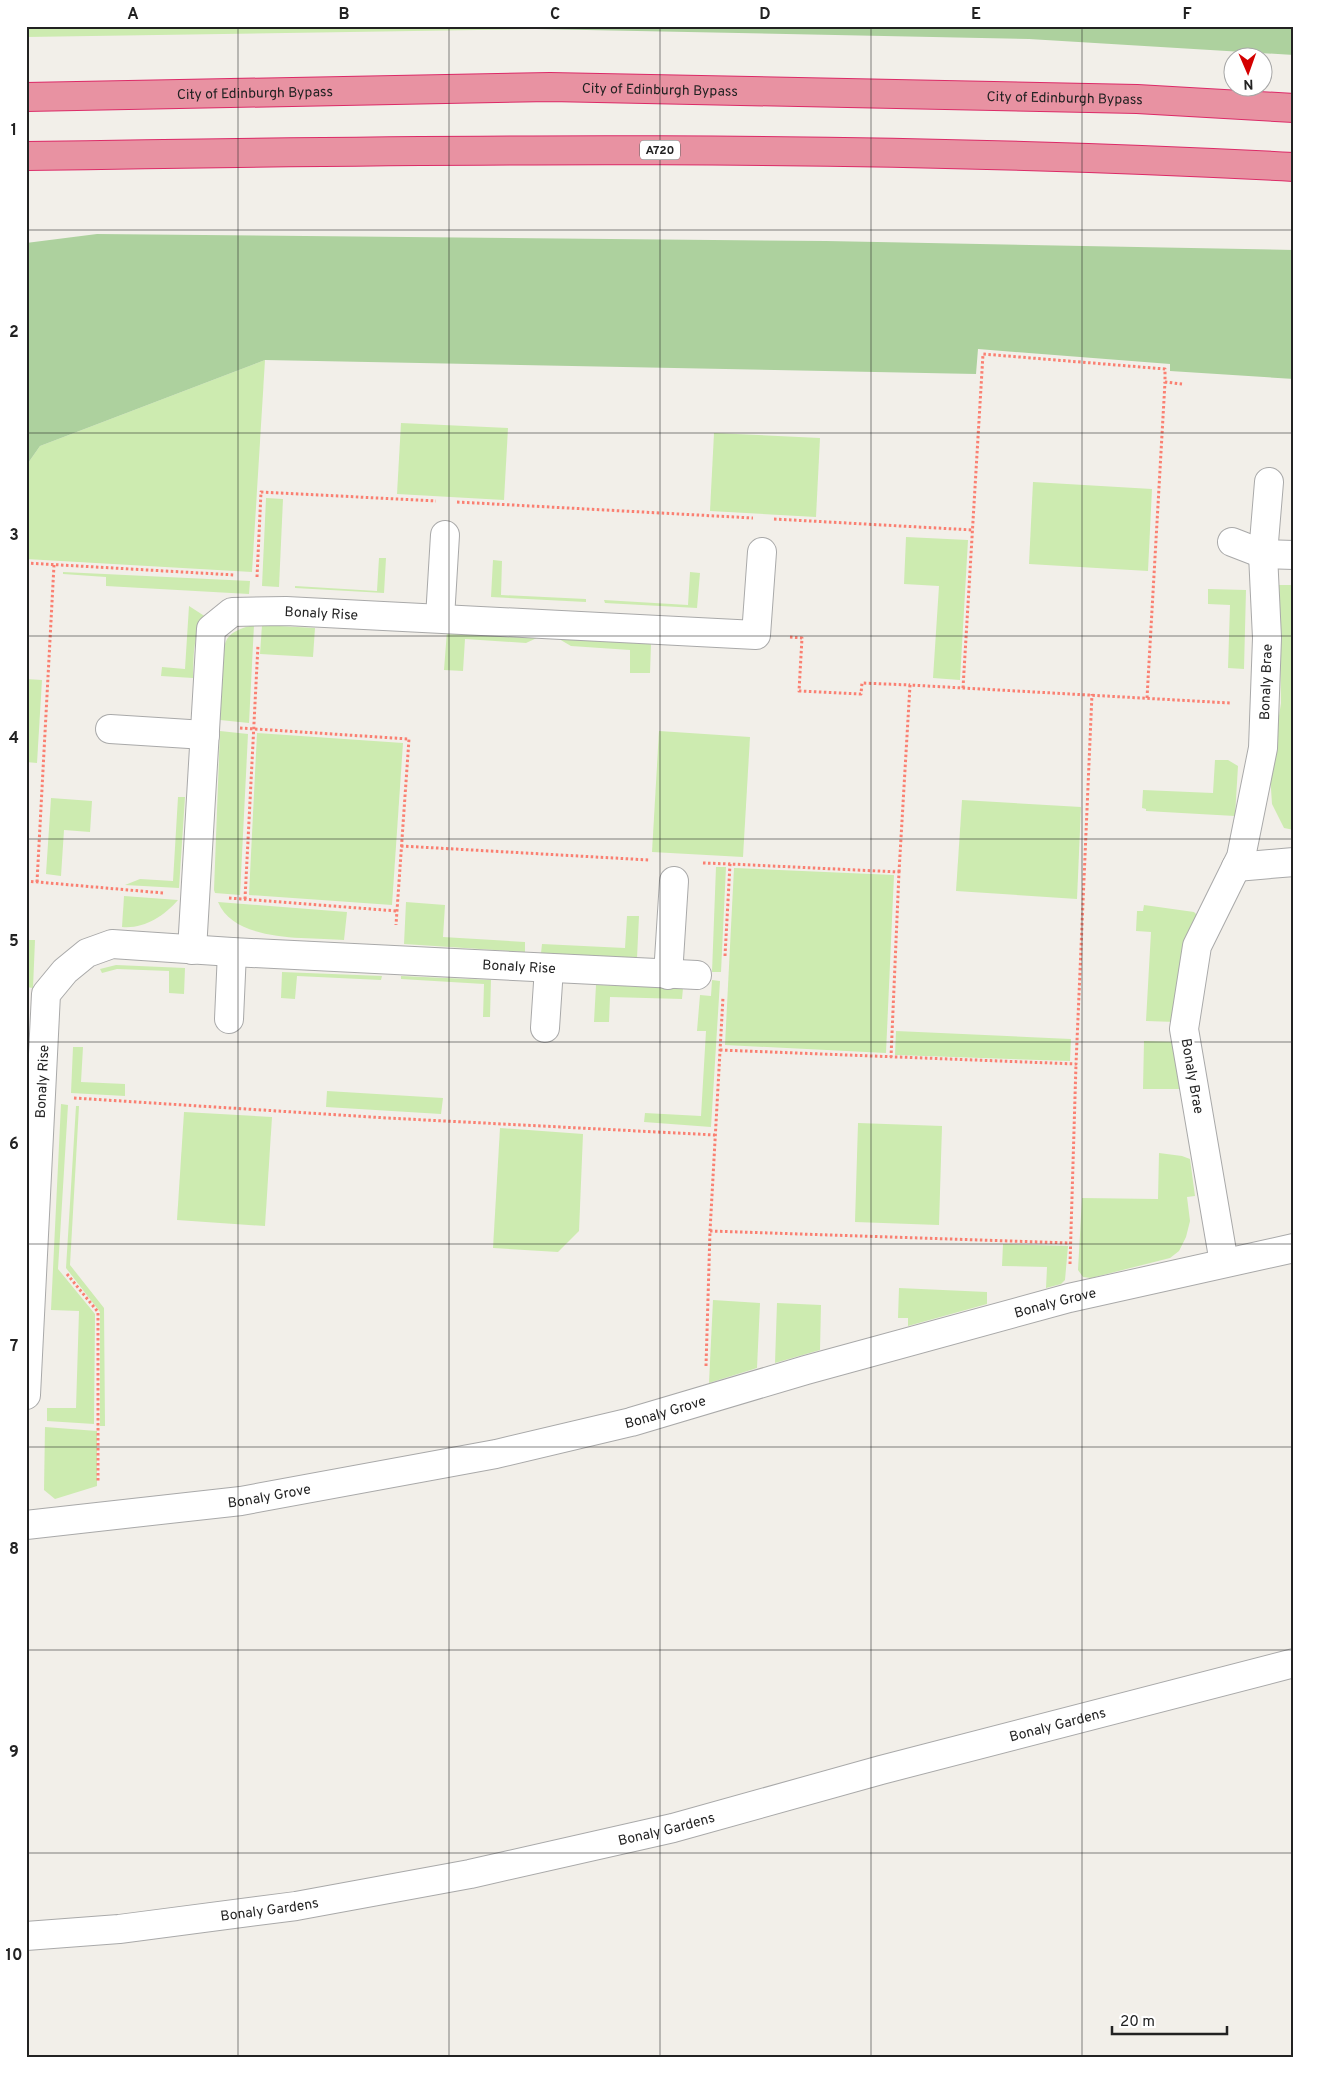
<svg xmlns="http://www.w3.org/2000/svg" width="1320" height="2083" font-family="Overpass,sans-serif">
  <rect width="100%" height="100%" fill="#f2efe9"/>
  <!-- grass -->
  <g fill="#cdebb0">
    <path d="M 26,26 L 535,26 L 536,29 L 26,37 Z"/>
    <path d="M 265,360 L 252,572 L 26,559 L 26,466 L 40,446 Z"/>
    <path d="M 401,423 L 508,428 L 504,500 L 397,494 Z"/>
    <path d="M 714,433 L 820,438 L 816,517 L 710,511 Z"/>
    <path d="M 1033,482 L 1152,489 L 1148,571 L 1029,564 Z"/>
    <path d="M 266,498 L 283,499 L 279,587 L 262,586 Z"/>
    <path d="M 906,537 L 968,540 L 960,680 L 933,678 L 939,586 L 904,584 Z"/>
    <path d="M 379,558 L 386,558 L 384,593 L 295,588 L 295,586 L 377,591 Z"/>
    <path d="M 493,560 L 502,561 L 501,595 L 586,599 L 586,602 L 491,597 Z"/>
    <path d="M 63,572 L 250,581 L 249,594 L 106,586 L 106,577 L 63,574 Z"/>
    <path d="M 690,572 L 700,573 L 697,608 L 605,603 L 604,600 L 688,605 Z"/>
    <path d="M 1279,585 L 1294,585 L 1294,830 L 1284,828 L 1272,804 L 1270,774 L 1281,703 Z"/>
    <path d="M 1208,589 L 1246,590 L 1244,669 L 1228,668 L 1230,605 L 1208,604 Z"/>
    <path d="M 189,606 L 206,617 C 192,634 194,658 193,678 L 161,676 L 162,667 L 185,669 Z"/>
    <path d="M 254,625 L 249,723 L 220,720 C 221,703 219,653 227,639 C 233,630 245,627 254,625 Z"/>
    <path d="M 262,625 L 315,628 L 313,657 L 260,654 Z"/>
    <path d="M 447,631 L 539,637 L 526,643 L 465,639 L 463,671 L 444,670 Z"/>
    <path d="M 559,639 L 651,644 L 650,673 L 630,673 L 630,650 L 571,646 Z"/>
    <path d="M 26,679 L 42,680 L 37,763 L 26,762 Z"/>
    <path d="M 220,731 L 248,734 L 240,895 L 215,893 L 214,890 Z"/>
    <path d="M 659,731 L 750,737 L 743,857 L 652,852 Z"/>
    <path d="M 257,733 L 403,743 L 392,905 L 249,895 Z"/>
    <path d="M 1215,760 L 1228,760 L 1238,766 L 1235,816 L 1146,811 L 1146,809 L 1142,808 L 1143,790 L 1213,793 Z"/>
    <path d="M 178,797 L 185,797 L 179,888 L 125,885 L 140,879 L 173,881 Z"/>
    <path d="M 51,798 L 92,801 L 90,832 L 64,830 L 61,876 L 46,874 Z"/>
    <path d="M 962,800 L 1081,807 L 1077,899 L 956,891 Z"/>
    <path d="M 716,867 L 726,867 L 721,972 L 712,972 Z"/>
    <path d="M 734,868 L 894,875 L 886,1053 L 725,1045 Z"/>
    <path d="M 124,896 L 178,900 C 164,916 144,929 122,927 Z"/>
    <path d="M 218,902 L 347,912 L 344,940 C 307,937 235,943 218,902 Z"/>
    <path d="M 406,902 L 445,905 L 443,937 L 525,942 L 525,952 L 404,944 Z"/>
    <path d="M 1144,905 L 1194,912 L 1198,916 L 1176,1022 L 1146,1021 L 1151,932 L 1136,931 L 1137,911 L 1143,911 Z"/>
    <path d="M 627,916 L 639,916 L 637,958 L 541,953 L 542,944 L 625,948 Z"/>
    <path d="M 27,940 L 35,940 L 33,988 L 26,987 Z"/>
    <path d="M 116,965 L 185,968 L 184,994 L 169,993 L 169,971 L 117,969 L 102,973 L 100,969 Z"/>
    <path d="M 282,972 L 382,976 L 381,980 L 297,976 L 295,999 L 281,998 Z"/>
    <path d="M 401,976 L 491,980 L 490,1017 L 483,1017 L 484,984 L 401,979 Z"/>
    <path d="M 712,980 L 720,981 L 711,1127 L 644,1122 L 645,1113 L 701,1116 L 706,1031 L 697,1031 L 700,995 L 711,996 Z"/>
    <path d="M 596,985 L 683,988 L 682,999 L 610,997 L 609,1022 L 594,1022 Z"/>
    <path d="M 896,1031 L 1071,1039 L 1070,1061 L 895,1055 Z"/>
    <path d="M 1144,1041 L 1177,1042 L 1181,1089 L 1143,1089 Z"/>
    <path d="M 73,1047 L 83,1047 L 81,1082 L 125,1084 L 125,1096 L 71,1093 Z"/>
    <path d="M 327,1091 L 443,1098 L 441,1114 L 326,1107 Z"/>
    <path d="M 61,1104 L 68,1105 L 58,1269 L 95,1314 L 94,1424 L 47,1421 L 47,1408 L 76,1408 L 79,1311 L 51,1310 Z"/>
    <path d="M 76,1106 L 79,1106 L 70,1265 L 104,1308 L 105,1426 L 100,1426 L 100,1312 L 66,1268 Z"/>
    <path d="M 184,1112 L 272,1117 L 265,1226 L 177,1220 Z"/>
    <path d="M 858,1123 L 942,1126 L 939,1225 L 855,1222 Z"/>
    <path d="M 500,1128 L 583,1134 L 579,1231 L 558,1252 L 493,1248 Z"/>
    <path d="M 1159,1153 L 1182,1156 L 1190,1159 L 1195,1196 L 1187,1197 L 1190,1221 L 1186,1237 L 1179,1251 L 1170,1258 L 1091,1278 L 1083,1277 L 1078,1270 L 1082,1198 L 1158,1199 Z"/>
    <path d="M 1003,1244 L 1068,1246 L 1065,1280 L 1061,1284 L 1046,1288 L 1047,1267 L 1002,1266 Z"/>
    <path d="M 899,1288 L 987,1292 L 987,1304 L 908,1326 L 908,1318 L 898,1318 Z"/>
    <path d="M 713,1300 L 760,1303 L 757,1368 L 709,1383 Z"/>
    <path d="M 777,1303 L 821,1305 L 820,1350 L 775,1363 Z"/>
    <path d="M 45,1427 L 97,1431 L 97,1486 L 55,1499 L 44,1490 Z"/>
  </g>
  <!-- forest -->
  <g fill="#add19e">
    <path d="M 535,26 L 1294,26 L 1294,55 L 1029,39 L 536,29 Z"/>
    <path d="M 97,234 L 826,241 L 1294,250 L 1294,379 L 1170,371 L 1170,364 L 978,349 L 976,374 L 265,360 L 40,446 L 26,466 L 26,243 Z"/>
  </g>
  <g fill="none" stroke-linecap="round" stroke-linejoin="round">
    <defs>
      <g id="minor">
        <path d="M 1232,542 L 1263,554 L 1294,555"/>
        <path d="M 440,618 L 445,535"/>
        <path d="M 110,729 L 205,735"/>
        <path d="M 1236,867 L 1294,862"/>
        <path id="s1" d="M 192,950 L 211,629 L 232,612 L 286,611 L 756,635 L 762,552"/>
        <path d="M 668,975 L 674,881"/>
        <path d="M 229,1019 L 232,952"/>
        <path d="M 545,1028 L 549,968"/>
        <path id="s2" d="M 1224,1263 L 1184,1029 L 1197,946 L 1241,857 L 1263,748 L 1267,638 L 1263,554 L 1269,482"/>
        <path id="s3" d="M 26,1395 L 46,994 L 65,971 L 87,953 L 112,944 L 232,952 L 697,975"/>
        <path id="s4" d="M 26,1525 L 241,1501 L 496,1454 L 631,1422 L 806,1370 L 1069,1298 L 1294,1248"/>
        <path id="s5" d="M 26,1936 L 119,1929 L 296,1906 L 470,1874 L 673,1828 L 881,1770 L 1294,1663"/>
      </g>
      <g id="highway">
        <path id="s6" d="M 26,97 L 550,87 L 1137,99 L 1294,108"/>
        <path d="M 26,156 C 449,149 872,144 1294,167"/>
      </g>
    </defs>
    <!-- minor casing -->
    <use href="#minor" stroke="#a9a9a9" stroke-width="30"/>
    <!-- highway casing -->
    <use href="#highway" stroke="#dc2a67" stroke-width="30"/>
    <!-- path -->
    <g stroke="#fa8072" stroke-width="3" stroke-dasharray="2.5 2.5" stroke-linecap="butt">
      <path d="M 457,502 L 753,518"/>
      <path d="M 774,519 L 973,530"/>
      <path d="M 26,563 L 235,575"/>
      <path d="M 257,577 L 261,492 L 436,501"/>
      <path d="M 790,637 L 802,638 L 799,691 L 861,694 L 862,683 L 910,685"/>
      <path d="M 963,688 L 983,354 L 1165,369 L 1165,382 L 1182,384"/>
      <path d="M 1147,698 L 1165,382"/>
      <path d="M 240,728 L 409,739 L 396,925"/>
      <path d="M 401,846 L 649,860"/>
      <path d="M 703,863 L 730,864"/>
      <path d="M 899,872 L 910,685 L 1230,703"/>
      <path d="M 26,881 L 163,893"/>
      <path d="M 37,882 L 54,565"/>
      <path d="M 229,898 L 397,911"/>
      <path d="M 245,899 L 258,645"/>
      <path d="M 725,956 L 730,864 L 899,872 L 891,1057"/>
      <path d="M 720,1050 L 1076,1064 L 1092,694"/>
      <path d="M 74,1098 L 387,1118 L 715,1135"/>
      <path d="M 710,1231 L 1070,1243"/>
      <path d="M 1070,1264 L 1076,1064"/>
      <path d="M 67,1274 L 98,1312 L 98,1482"/>
      <path d="M 706,1366 L 710,1231 L 723,997"/>
    </g>
    <!-- minor -->
    <use href="#minor" stroke="#fff" stroke-width="28"/>
    <!-- highway -->
    <use href="#highway" stroke="#e892a2" stroke-width="28"/>
  </g>
  <!-- grid -->
  <path fill="none" stroke="#222" stroke-width="1" stroke-opacity="0.55" d="M 238,26 L 238,2057M 449,26 L 449,2057M 660,26 L 660,2057M 871,26 L 871,2057M 1082,26 L 1082,2057M 26,230 L 1294,230M 26,433 L 1294,433M 26,636 L 1294,636M 26,839 L 1294,839M 26,1042 L 1294,1042M 26,1244 L 1294,1244M 26,1447 L 1294,1447M 26,1650 L 1294,1650M 26,1853 L 1294,1853"/>
  <g text-anchor="middle" stroke-width="5" stroke-linejoin="round" paint-order="stroke">
    <!-- shield labels -->
    <rect fill="#fff" stroke="#646464" stroke-width="1" x="640" y="140.5" width="40" height="19" rx="4"/>
    <g font-size="12" font-weight="bold" fill="#222">
      <text x="660" y="154">A720</text>
    </g>
    <!-- street labels -->
    <g font-size="14" fill="#222" stroke="#fff">
      <text dy="5" stroke="none"><textPath href="#s6" startOffset="634">City of Edinburgh Bypass</textPath></text>
      <text dy="5" stroke="none"><textPath href="#s6" startOffset="229">City of Edinburgh Bypass</textPath></text>
      <text dy="5" stroke="none"><textPath href="#s6" startOffset="1039">City of Edinburgh Bypass</textPath></text>
      <text dy="5" stroke="none"><textPath href="#s1" startOffset="438">Bonaly Rise</textPath></text>
      <text dy="5" stroke="none"><textPath href="#s2" startOffset="598">Bonaly Brae</textPath></text>
      <text dy="5" stroke="none"><textPath href="#s3" startOffset="894">Bonaly Rise</textPath></text>
      <text transform="translate(1193 1076) rotate(80)" y="5">Bonaly Brae</text>
      <text dy="5" stroke="none"><textPath href="#s3" startOffset="314">Bonaly Rise</textPath></text>
      <text dy="5" stroke="none"><textPath href="#s4" startOffset="1055">Bonaly Grove</textPath></text>
      <text dy="5" stroke="none"><textPath href="#s4" startOffset="650">Bonaly Grove</textPath></text>
      <text dy="5" stroke="none"><textPath href="#s4" startOffset="245">Bonaly Grove</textPath></text>
      <text dy="5" stroke="none"><textPath href="#s5" startOffset="1055">Bonaly Gardens</textPath></text>
      <text dy="5" stroke="none"><textPath href="#s5" startOffset="650">Bonaly Gardens</textPath></text>
      <text dy="5" stroke="none"><textPath href="#s5" startOffset="245">Bonaly Gardens</textPath></text>
    </g>
  </g>
  <!-- border -->
  <rect width="1320" height="2083" fill="none" stroke="#ffffff" stroke-width="55"/>
  <!-- north arrow -->
  <g transform="translate(1248 72) rotate(178)"><circle r="24" fill="#ffffff" stroke="#a7a7a7"/>
  <path d="M0-4L9 19L0 12L-9 19Z" fill="#d40000"/>
  <text y="-8" font-size="14" font-weight="bold" text-anchor="middle" fill="#222222">N</text>
  </g>
  <!-- scale -->
  <path d="M1112 2026v8h115v-8" fill="none" stroke="#222222" stroke-width="2.5"/>
  <text x="1120" y="2026" font-size="15" fill="#222222" stroke="#ffffff" stroke-width="4" paint-order="stroke">20 m</text>
  <rect x="28" y="28" width="1264" height="2028" fill="none" stroke="#222" stroke-width="2"/>
  <g font-size="16" text-anchor="middle" font-weight="bold" fill="#222">
    <text x="133" y="19">A</text>
    <text x="344" y="19">B</text>
    <text x="555" y="19">C</text>
    <text x="765" y="19">D</text>
    <text x="976" y="19">E</text>
    <text x="1187" y="19">F</text>
    <text x="14" y="135">1</text>
    <text x="14" y="337">2</text>
    <text x="14" y="540">3</text>
    <text x="14" y="743">4</text>
    <text x="14" y="946">5</text>
    <text x="14" y="1149">6</text>
    <text x="14" y="1351">7</text>
    <text x="14" y="1554">8</text>
    <text x="14" y="1757">9</text>
    <text x="14" y="1960">10</text>
  </g>
</svg>
